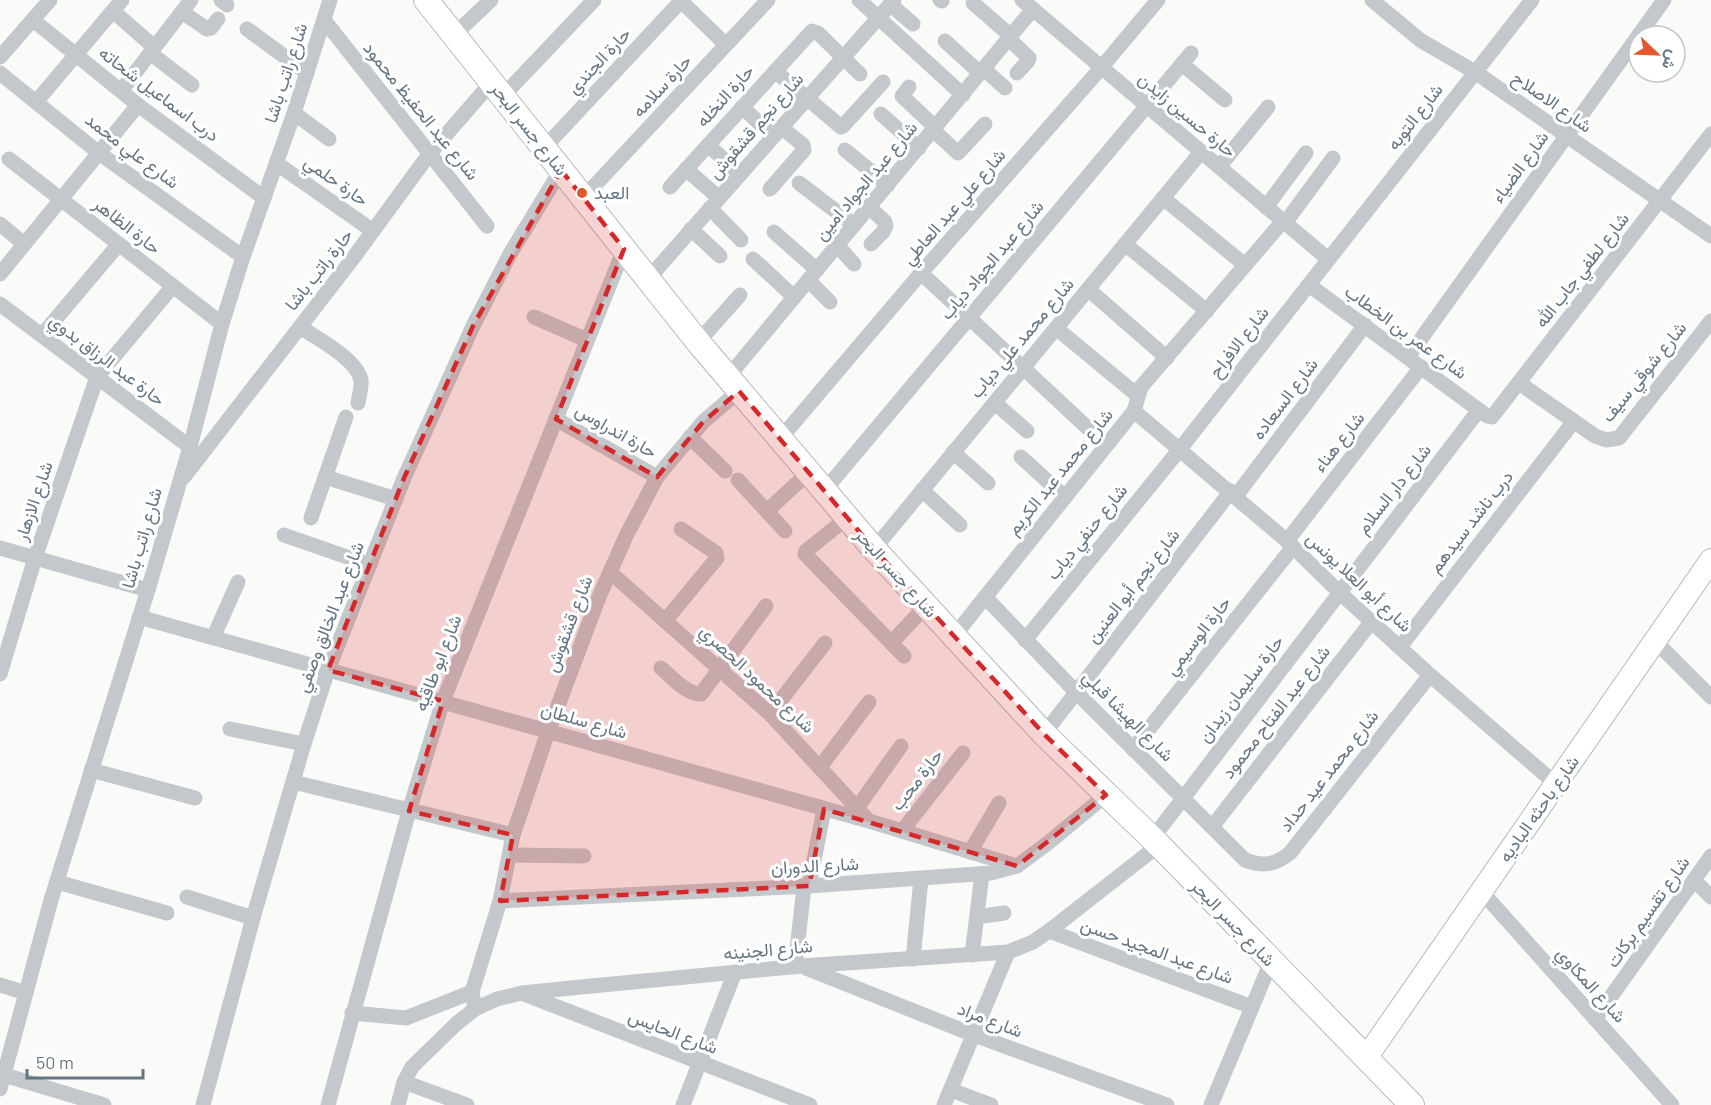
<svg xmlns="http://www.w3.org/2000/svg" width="1711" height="1105" font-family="Barlow,Vazirmatn,sans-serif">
  <rect width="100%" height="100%" fill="#fafaf8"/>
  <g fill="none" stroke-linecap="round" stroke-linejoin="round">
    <defs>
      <path id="secondary" d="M 1366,1058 L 1711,560"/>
      <path id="primary" d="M 426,0 L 698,342 L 874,549 L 1044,734 L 1159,845 L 1412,1105"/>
    </defs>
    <!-- secondary casing -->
    <use href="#secondary" stroke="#b3babf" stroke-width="24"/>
    <!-- primary casing -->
    <use href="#primary" stroke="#b5babe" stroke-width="26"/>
    <!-- street -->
    <g stroke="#c3c8cc" stroke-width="15">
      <path d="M 221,0 L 227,5"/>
      <path d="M 680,0 L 726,45"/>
      <path d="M 859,0 L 963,95"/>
      <path d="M 940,0 L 942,1"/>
      <path d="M 1022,0 L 1328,259"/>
      <path d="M 1372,0 L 1420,40 L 1475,72 L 1711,236"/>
      <path d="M 973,3 L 1011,36"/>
      <path d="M 890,4 L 913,24"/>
      <path d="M 113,11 L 154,47"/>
      <path d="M 182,12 L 207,29 L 211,28 L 218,19"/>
      <path d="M 33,20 L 138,105 L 264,198"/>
      <path d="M 324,20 L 487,226"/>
      <path d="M 247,29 L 307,73"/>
      <path d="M 454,35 L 491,0"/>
      <path d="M 1009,39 L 1029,58 L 1028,61 L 1017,73"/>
      <path d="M 945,41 L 980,73"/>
      <path d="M 150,53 L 192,85"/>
      <path d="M 0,57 L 50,0"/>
      <path d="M 1182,64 L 1225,100"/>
      <path d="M 984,69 L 1005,88"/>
      <path d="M 775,71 L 841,127 L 843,126 L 883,82"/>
      <path d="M 0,73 L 99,153 L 243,257"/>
      <path d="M 909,87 L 902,96 L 935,127"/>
      <path d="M 121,91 L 191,0"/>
      <path d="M 503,96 L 594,0"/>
      <path d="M 36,102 L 122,0"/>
      <path d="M 742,107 L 773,136"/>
      <path d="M 294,113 L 329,139"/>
      <path d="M 881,114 L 919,148"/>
      <path d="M 933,130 L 958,153 L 985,124"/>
      <path d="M 708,145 L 740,174"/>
      <path d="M 544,148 L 682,0"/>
      <path d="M 845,150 L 888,185"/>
      <path d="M 9,159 L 222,324"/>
      <path d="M 276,163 L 373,231"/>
      <path d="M 1219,167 L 1268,107"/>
      <path d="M 686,169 L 719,198"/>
      <path d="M 799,183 L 854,225"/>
      <path d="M 670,187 L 812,31 L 818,33 L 860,74"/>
      <path d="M 770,189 L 804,150 L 803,145 L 781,127"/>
      <path d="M 583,198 L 768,0"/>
      <path d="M 1163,198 L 1245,265"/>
      <path d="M 869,207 L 885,222 L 886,226 L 883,232 L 871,244"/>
      <path d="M 1266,207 L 1306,153"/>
      <path d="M 710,208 L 741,240"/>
      <path d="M 1285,223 L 1333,158"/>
      <path d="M 0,224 L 24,244"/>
      <path d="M 691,229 L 720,256"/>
      <path d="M 774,232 L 817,270"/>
      <path d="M 1125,244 L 1207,311"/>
      <path d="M 837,245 L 854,264"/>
      <path d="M 753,259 L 794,297"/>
      <path d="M 921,273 L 1106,445"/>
      <path d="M 0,274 L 138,105"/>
      <path d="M 648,279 L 894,0"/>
      <path d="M 808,280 L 830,302"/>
      <path d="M 1309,285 L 1487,416 L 1492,417 L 1711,134"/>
      <path d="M 1088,289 L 1167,358"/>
      <path d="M 0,304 L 190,447"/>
      <path d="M 534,317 L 587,340"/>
      <path d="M 300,327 C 316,338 357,359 361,380 C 362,387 359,396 358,403"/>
      <path d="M 1056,328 L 1137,395"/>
      <path d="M 42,335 L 119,244"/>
      <path d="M 698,342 L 740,295"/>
      <path d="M 1408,357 L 1664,0"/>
      <path d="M 728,377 L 1033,9"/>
      <path d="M 1519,383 L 1595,436 L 1606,440 L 1619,438 L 1711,321"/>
      <path d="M 995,403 L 1027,431"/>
      <path d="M 1134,411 L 1287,541 L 1339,592 L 1430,675 L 1556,784"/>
      <path d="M 556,419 L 657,477"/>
      <path d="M 690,437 L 725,471"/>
      <path d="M 780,439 L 921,273 L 1101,68 L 1158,0"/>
      <path d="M 953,452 L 988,483"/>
      <path d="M 1021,457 L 1065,497"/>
      <path d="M 184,477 L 354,257 L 430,153 L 492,82"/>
      <path d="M 325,477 L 396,499"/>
      <path d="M 738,480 L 785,531"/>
      <path d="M 922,490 L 960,525"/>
      <path d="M 824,491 L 1191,53"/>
      <path d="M 1236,496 L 1365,325"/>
      <path d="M 767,511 L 808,473"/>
      <path d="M 311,518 L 346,417"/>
      <path d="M 847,518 L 806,551 L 805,554 L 904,656"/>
      <path d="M 284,535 L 370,565"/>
      <path d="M 1287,541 L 1421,367"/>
      <path d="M 0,548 L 148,590"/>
      <path d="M 874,549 L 1201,152"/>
      <path d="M 610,572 L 770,714 L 869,821"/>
      <path d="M 985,597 L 1076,692 L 1245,860 C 1263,867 1275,865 1290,853 L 1430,675"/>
      <path d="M 139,617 L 869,821 L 1017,866"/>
      <path d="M 665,621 L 717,558 L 716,553 L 681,529"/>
      <path d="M 954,636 L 1134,411 L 1141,387 L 1283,221"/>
      <path d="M 213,638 L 238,582"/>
      <path d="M 1025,640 L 1180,449 L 1532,0"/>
      <path d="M 1655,641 L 1711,697"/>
      <path d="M 892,642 L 926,606"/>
      <path d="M 1400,647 L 1574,421"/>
      <path d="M 661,668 C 671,676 687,695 701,694 L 766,606"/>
      <path d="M 0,674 L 35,558 L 97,377 L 173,286"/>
      <path d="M 770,714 L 825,643"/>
      <path d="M 230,729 L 304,744"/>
      <path d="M 1044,734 L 1231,491"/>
      <path d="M 1133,749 L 1293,547"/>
      <path d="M 820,767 L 869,702"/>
      <path d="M 91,770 L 195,798"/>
      <path d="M 293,782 L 513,835"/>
      <path d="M 857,808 L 901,746"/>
      <path d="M 1212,827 L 1372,621"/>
      <path d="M 902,831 L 963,753"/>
      <path d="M 1152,839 L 1479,410"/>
      <path d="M 970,852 L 999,803"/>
      <path d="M 510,855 L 584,856"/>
      <path d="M 1694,880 L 1711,897"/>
      <path d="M 57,882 L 167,913"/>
      <path d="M 809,886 L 824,809"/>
      <path d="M 1482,892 L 1672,1105"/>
      <path d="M 187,897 L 253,918"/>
      <path d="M 500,901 L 809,886 L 991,873 L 1017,866 L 1048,843 L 1106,795"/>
      <path d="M 977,917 L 1004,913"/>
      <path d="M 1049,931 L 1252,1007"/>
      <path d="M 972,955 L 982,874"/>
      <path d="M 913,959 L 921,879"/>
      <path d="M 795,967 L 804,887"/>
      <path d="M 806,968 L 974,1035 L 1167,1105"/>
      <path d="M 0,985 L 26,993"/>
      <path d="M 524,994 L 810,1105"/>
      <path d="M 475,1009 L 472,992 L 500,901 L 513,835 L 548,732 L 599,597 L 626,536 L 657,477 L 703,422 L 739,391"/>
      <path d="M 352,1013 L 406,1018 L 472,992"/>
      <path d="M 1595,1019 L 1711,856"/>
      <path d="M 4,1075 L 104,1105"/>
      <path d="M 404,1082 L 467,1105"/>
      <path d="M 0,1089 L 51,900 L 148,590 L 190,447 L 222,324 L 243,257 L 294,113 L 330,0"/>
      <path d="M 951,1090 L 991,1105"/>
      <path d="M 203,1105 L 253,918 L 304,744 L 328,670 L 404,478 L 473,326 L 510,254 L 561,170"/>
      <path d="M 328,1105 L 409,811 L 443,701 L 624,249"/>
      <path d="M 398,1105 L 404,1082 L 412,1067 L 456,1024 L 475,1009 L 497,999 L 522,993 L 581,987 L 801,966 L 1008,952 L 1033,942 L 1049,931 L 1159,845"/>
      <path d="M 683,1105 L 735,972"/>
      <path d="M 944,1105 L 1008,952"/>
      <path d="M 1211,1105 L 1271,962"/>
    </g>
    <!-- secondary -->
    <use href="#secondary" stroke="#fff" stroke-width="22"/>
    <!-- primary -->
    <use href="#primary" stroke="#fff" stroke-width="24"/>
  </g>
  <!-- marked area -->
  <path fill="#d62828" fill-opacity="0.2" stroke="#d62828" stroke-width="4.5" stroke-dasharray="12 8" stroke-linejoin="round" d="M 561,170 L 624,249 L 556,419 L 657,477 L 703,422 L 739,391 L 874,549 L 1044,734 L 1106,795 L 1017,866 L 824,809 L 809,886 L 500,901 L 513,835 L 409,811 L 443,701 L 328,670 L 404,478 L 473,326 Z"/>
  <!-- markers -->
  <circle fill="#e4572e" stroke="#fff" stroke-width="2" cx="582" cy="193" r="6"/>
  <g text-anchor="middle" stroke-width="6" stroke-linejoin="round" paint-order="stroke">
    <!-- street labels -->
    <g font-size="18" fill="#657683" stroke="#fff">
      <text transform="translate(599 61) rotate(-47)" y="6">حارة الجندي</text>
      <text transform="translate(286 73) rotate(-72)" y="6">شارع راتب باشا</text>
      <text transform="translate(662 86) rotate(-47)" y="6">حارة سلامه</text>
      <text transform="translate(159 94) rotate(37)" y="6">درب اسماعيل شحاته</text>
      <text transform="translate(725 96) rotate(-48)" y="6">حارة النخله</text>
      <text transform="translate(1552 102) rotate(35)" y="6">شارع الاصلاح</text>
      <text transform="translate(421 111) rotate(51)" y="6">شارع عبد الحفيظ محمود</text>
      <text transform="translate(1187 115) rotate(40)" y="6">حارة حسين زايدن</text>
      <text transform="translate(1415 117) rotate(-52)" y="6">شارع التوبه</text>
      <text transform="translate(756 126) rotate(-49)" y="6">شارع نجم قشقوش</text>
      <text transform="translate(529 129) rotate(52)" y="6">شارع جسر البحر</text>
      <text transform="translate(132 151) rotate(37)" y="6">شارع علي محمد</text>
      <text transform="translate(1520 167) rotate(-54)" y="6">شارع الضياء</text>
      <text transform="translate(336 181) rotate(35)" y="6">حارة حلمي</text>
      <text transform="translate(866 181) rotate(-50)" y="6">شارع عبد الجواد امين</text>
      <text transform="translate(954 207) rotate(-49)" y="6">شارع علي عبد العاطي</text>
      <text transform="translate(127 226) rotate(38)" y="6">حارة الظاهر</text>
      <text transform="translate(992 260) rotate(-50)" y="6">شارع عبد الجواد دياب</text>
      <text transform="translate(319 270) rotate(-52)" y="6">حارة راتب باشا</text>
      <text transform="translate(1582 270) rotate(-52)" y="6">شارع لطفي جاب الله</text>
      <text transform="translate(1406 332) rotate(36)" y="6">شارع عمر بن الخطاب</text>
      <text transform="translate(1022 338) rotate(-50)" y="6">شارع محمد علي دياب</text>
      <text transform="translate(1239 342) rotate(-52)" y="6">شارع الافراح</text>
      <text transform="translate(107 360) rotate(37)" y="6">حارة عبد الرزاق بدوي</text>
      <text transform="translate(1644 372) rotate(-51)" y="6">شارع شوقي سيف</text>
      <text transform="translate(1285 399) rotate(-53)" y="6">شارع السعاده</text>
      <text transform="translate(616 431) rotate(30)" y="6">حارة اندراوس</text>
      <text transform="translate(1339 442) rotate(-52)" y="6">شارع هناء</text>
      <text transform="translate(1060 472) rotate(-51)" y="6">شارع محمد عبد الكريم</text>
      <text transform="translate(1394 489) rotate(-52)" y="6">شارع دار السلام</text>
      <text transform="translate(34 501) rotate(-71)" y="6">شارع الازهار</text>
      <text transform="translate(1471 522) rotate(-52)" y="6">درب ناشد سيدهم</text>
      <text transform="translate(1087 532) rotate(-51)" y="6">شارع حنفي دياب</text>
      <text transform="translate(142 538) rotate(-74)" y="6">شارع راتب باشا</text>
      <text transform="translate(896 573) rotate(48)" y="6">شارع جسر البحر</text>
      <text transform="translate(1359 582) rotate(43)" y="6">شارع أبو العلا يونس</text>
      <text transform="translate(1133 586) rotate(-52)" y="6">شارع نجم أبو العنين</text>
      <text transform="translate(330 617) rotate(-69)" y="6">شارع عبد الخالق وصفي</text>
      <text transform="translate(569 624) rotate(-69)" y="6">شارع قشقوش</text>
      <text transform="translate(1198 636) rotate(-52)" y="6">حارة الوسيمي</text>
      <text transform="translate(438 663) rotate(-69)" y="6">شارع ابو طاقيه</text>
      <text transform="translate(757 679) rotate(43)" y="6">شارع محمود الحصري</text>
      <text transform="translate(1241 689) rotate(-53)" y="6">حارة سليمان زيدان</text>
      <text transform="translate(1276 712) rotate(-52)" y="6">شارع عبد الفتاح محمود</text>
      <text transform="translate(1128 716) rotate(45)" y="6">شارع الهيشا قبلي</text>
      <text transform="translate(584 721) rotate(16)" y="6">شارع سلطان</text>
      <text transform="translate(1329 771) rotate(-52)" y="6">شارع محمد عيد حداد</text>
      <text transform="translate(917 780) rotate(-52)" y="6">حارة محب</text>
      <text transform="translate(1539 809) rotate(-55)" y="6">شارع باحثه الباديه</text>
      <text transform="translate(815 866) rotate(-3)" y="6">شارع الدوران</text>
      <text transform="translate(1648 912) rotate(-55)" y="6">شارع تقسيم بركات</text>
      <text transform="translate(1233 923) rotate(46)" y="6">شارع جسر البحر</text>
      <text transform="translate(768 950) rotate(-5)" y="6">شارع الجنينه</text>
      <text transform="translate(1157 951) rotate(20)" y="6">شارع عبد المجيد حسن</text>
      <text transform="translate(1591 985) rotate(48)" y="6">شارع المكاوي</text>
      <text transform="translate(990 1020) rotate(21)" y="6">شارع مراد</text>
      <text transform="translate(673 1032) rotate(21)" y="6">شارع الحايس</text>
    </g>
    <!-- poi labels -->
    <g font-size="18" fill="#657683" stroke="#fff" text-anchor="start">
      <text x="594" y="199">العبد</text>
    </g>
  </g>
  <!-- north arrow -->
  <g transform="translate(1657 54) rotate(113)"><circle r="28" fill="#ffffff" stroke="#c1c8cd" stroke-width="1.5"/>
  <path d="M0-4.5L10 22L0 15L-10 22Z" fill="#e4572e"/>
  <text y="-9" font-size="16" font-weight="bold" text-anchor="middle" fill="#657683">ش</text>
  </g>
  <!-- scale -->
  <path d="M27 1069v9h116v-9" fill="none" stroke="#657683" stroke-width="3"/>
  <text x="36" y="1069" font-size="18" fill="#657683" stroke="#ffffff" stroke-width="4.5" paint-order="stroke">50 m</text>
</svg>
